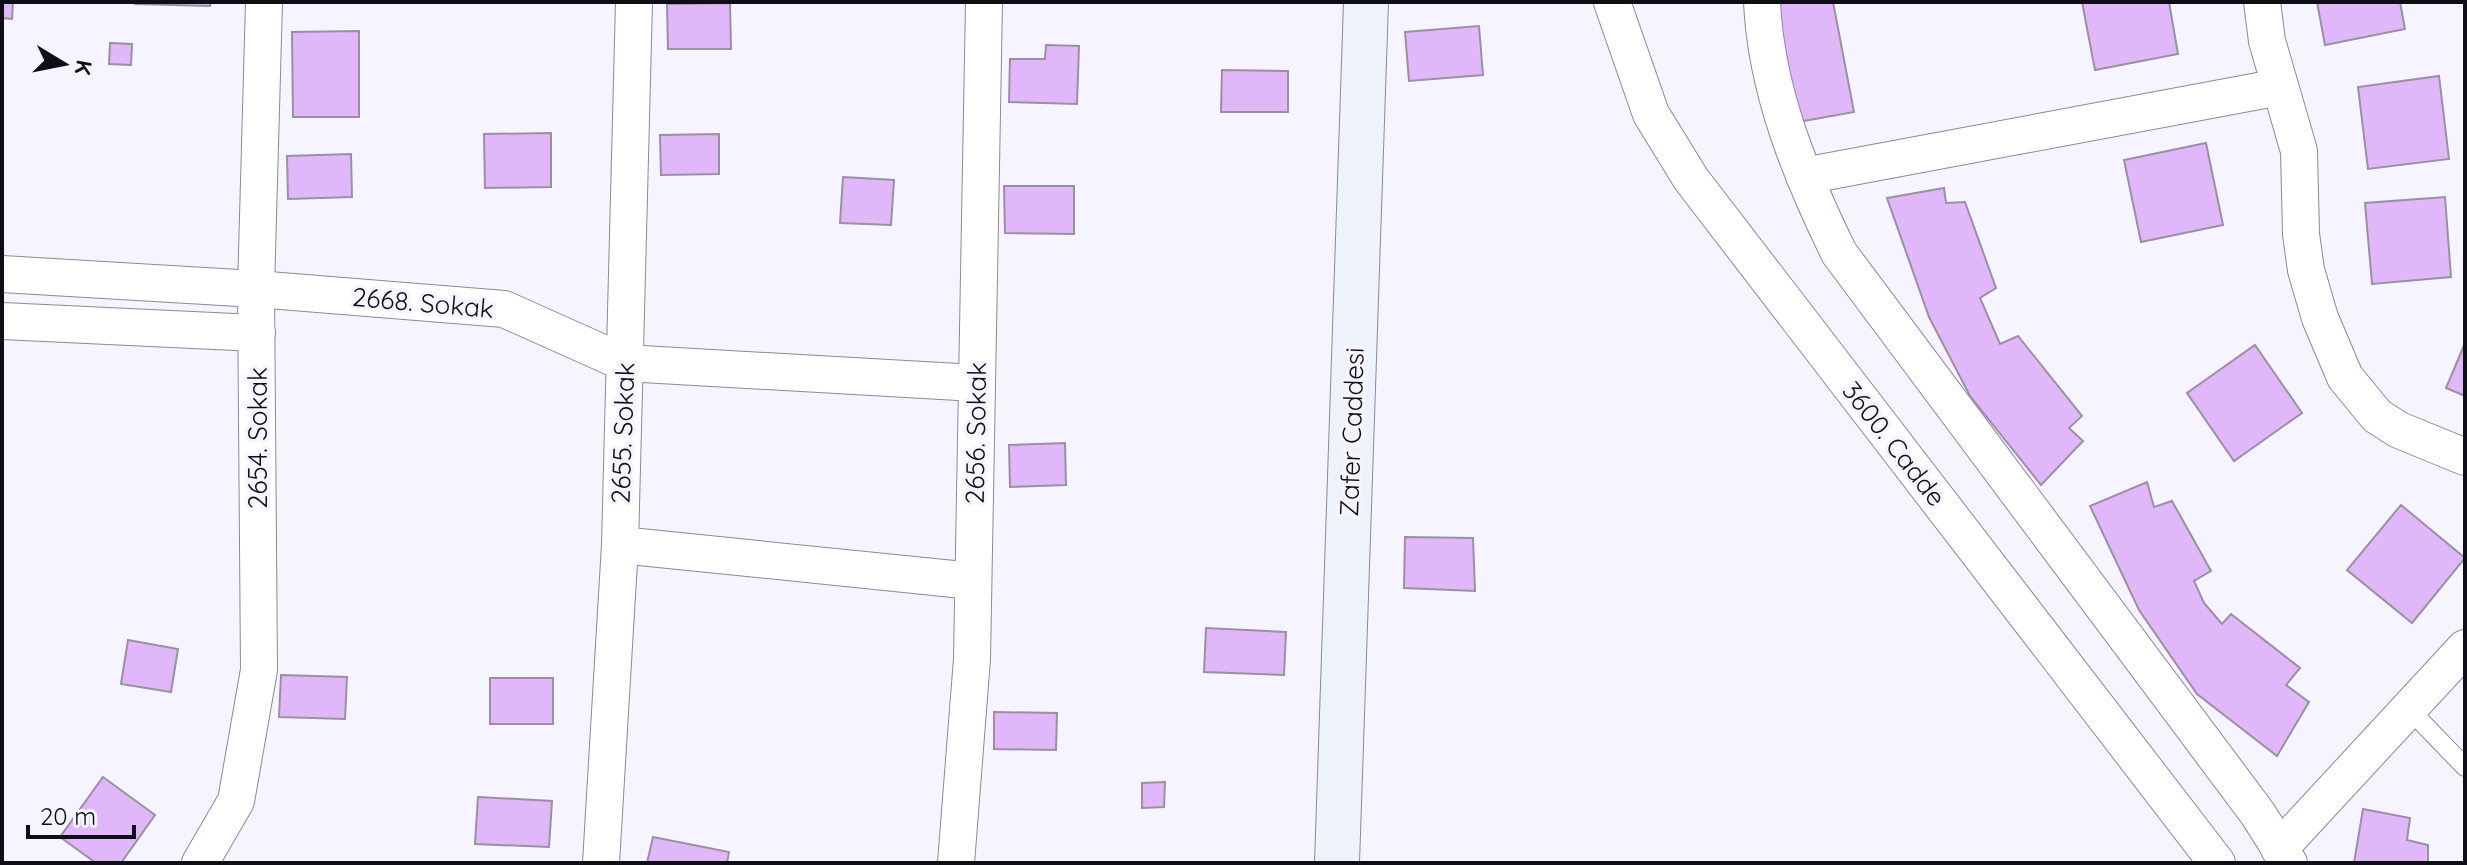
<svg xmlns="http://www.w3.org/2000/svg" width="2467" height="865" font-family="Quicksand,sans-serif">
  <rect width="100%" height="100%" fill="#f6f5ff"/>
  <!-- building -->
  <g fill="#e0b8fa" stroke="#9b8fa3" stroke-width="2">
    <path d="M 2,2 L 13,2 L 12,19 L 2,18 Z"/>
    <path d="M 135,2 L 210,2 L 210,6 L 135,4 Z"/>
    <path d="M 1776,2 L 1833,2 L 1854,112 L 1798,122 Z"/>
    <path d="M 2082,2 L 2169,2 L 2178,54 L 2095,70 Z"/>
    <path d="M 2317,2 L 2400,2 L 2405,29 L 2325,45 Z"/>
    <path d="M 730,3 L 731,49 L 668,49 L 667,4 Z"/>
    <path d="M 1479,26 L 1483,75 L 1409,81 L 1405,32 Z"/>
    <path d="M 359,31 L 359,117 L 293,117 L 292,32 Z"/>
    <path d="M 110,43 L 132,44 L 131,65 L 109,64 Z"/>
    <path d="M 1046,45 L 1079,46 L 1077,104 L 1009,102 L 1010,59 L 1045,59 Z"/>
    <path d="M 1222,70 L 1288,71 L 1288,112 L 1221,112 Z"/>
    <path d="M 2439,76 L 2449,159 L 2368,169 L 2358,87 Z"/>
    <path d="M 551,133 L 551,187 L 485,188 L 484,134 Z"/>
    <path d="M 719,134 L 719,174 L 661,175 L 660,135 Z"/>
    <path d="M 2206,143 L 2223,225 L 2141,242 L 2124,160 Z"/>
    <path d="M 351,154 L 352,197 L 288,199 L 287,156 Z"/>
    <path d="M 843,177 L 894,180 L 891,225 L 840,223 Z"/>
    <path d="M 1004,186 L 1074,186 L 1074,234 L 1005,233 Z"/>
    <path d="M 1944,188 L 1946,203 L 1965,202 L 1996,288 L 1980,298 L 2000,344 L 2018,336 L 2082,416 L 2069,428 L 2083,441 L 2041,485 L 1970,396 L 1929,317 L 1887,198 Z"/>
    <path d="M 2445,197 L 2451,277 L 2372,284 L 2365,203 Z"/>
    <path d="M 2465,343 L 2465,396 L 2446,388 Z"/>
    <path d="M 2255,345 L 2302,413 L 2234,461 L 2187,393 Z"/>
    <path d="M 1065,443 L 1066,485 L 1010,487 L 1009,445 Z"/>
    <path d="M 2147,482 L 2154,507 L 2172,501 L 2211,571 L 2194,581 L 2204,603 L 2222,624 L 2231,614 L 2300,668 L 2286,685 L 2309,702 L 2277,756 L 2197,694 L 2139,610 L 2090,506 Z"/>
    <path d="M 2401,505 L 2465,558 L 2412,623 L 2347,570 Z"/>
    <path d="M 1405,537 L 1473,538 L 1475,591 L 1404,588 Z"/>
    <path d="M 1206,628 L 1286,632 L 1284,675 L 1204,672 Z"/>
    <path d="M 128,640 L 178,649 L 171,692 L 121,684 Z"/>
    <path d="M 281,675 L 347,677 L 345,719 L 279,717 Z"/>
    <rect x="490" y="678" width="63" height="46"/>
    <path d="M 994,712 L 1057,713 L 1056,750 L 994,749 Z"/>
    <path d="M 103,777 L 155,815 L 121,863 L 96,863 L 60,837 Z"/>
    <path d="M 1165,782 L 1164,807 L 1142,808 L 1142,783 Z"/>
    <path d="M 478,797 L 552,801 L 549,847 L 475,844 Z"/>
    <path d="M 2363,809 L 2410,818 L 2407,840 L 2428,845 L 2428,863 L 2354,863 Z"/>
    <path d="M 653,837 L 729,852 L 727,863 L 647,863 Z"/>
  </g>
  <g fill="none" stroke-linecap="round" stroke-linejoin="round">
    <defs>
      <path id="service" d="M 2409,709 L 2465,767"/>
      <g id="minor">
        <path d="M 1612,2 L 1651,114 L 1691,179 L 2217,863"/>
        <path d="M 1762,2 C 1766,91 1801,175 1839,253 L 2258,814 L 2289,863"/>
        <path d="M 2262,2 L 2267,41 L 2299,151 L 2301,234 L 2306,270 L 2320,318 L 2345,377 L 2377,416 L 2399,430 L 2465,457"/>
        <path d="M 1804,176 L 2280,87"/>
        <path d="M 2,274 L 256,289 L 504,309 L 625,363 L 976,383"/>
        <path d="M 2,321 L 257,333"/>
        <path d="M 620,545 L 973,581"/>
        <path d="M 2279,849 L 2465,648"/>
        <path d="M 200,863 L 236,801 L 259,670 L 256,289 L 264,2"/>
        <path d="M 601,863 L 620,545 L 634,2"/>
        <path d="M 956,863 L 972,659 L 984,2"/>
      </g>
      <path id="secondary" d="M 1337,863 L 1366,2"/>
    </defs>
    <!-- service casing -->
    <use href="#service" stroke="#8a889d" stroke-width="20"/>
    <!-- minor casing -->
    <use href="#minor" stroke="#8a889d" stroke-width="38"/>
    <!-- secondary casing -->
    <use href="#secondary" stroke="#8a889d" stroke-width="46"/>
    <!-- service -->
    <use href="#service" stroke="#fff" stroke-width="18"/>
    <!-- minor -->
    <use href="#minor" stroke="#fff" stroke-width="36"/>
    <!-- secondary -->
    <use href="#secondary" stroke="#eef2fb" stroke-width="44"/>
  </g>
  <g text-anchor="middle" stroke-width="7" stroke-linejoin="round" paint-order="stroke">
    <!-- street labels -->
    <g font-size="26" fill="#0f0e16" stroke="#f6f5ff">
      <text transform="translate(423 303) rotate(5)" y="9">2668. Sokak</text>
      <text transform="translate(1352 432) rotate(-88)" y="9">Zafer Caddesi</text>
      <text transform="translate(623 433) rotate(-88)" y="9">2655. Sokak</text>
      <text transform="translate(976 433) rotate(-89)" y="9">2656. Sokak</text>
      <text transform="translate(258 438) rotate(-90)" y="9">2654. Sokak</text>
      <text transform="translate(1894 444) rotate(52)" y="9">3600. Cadde</text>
    </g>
  </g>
  <!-- border -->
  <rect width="2467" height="865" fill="none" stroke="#0f0e16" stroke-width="8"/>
  <!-- north arrow -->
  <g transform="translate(64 64) rotate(100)" stroke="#f6f5ff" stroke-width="6" paint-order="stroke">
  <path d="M0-6L14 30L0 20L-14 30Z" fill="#0f0e16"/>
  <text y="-12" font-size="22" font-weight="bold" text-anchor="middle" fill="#0f0e16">K</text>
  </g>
  <!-- scale -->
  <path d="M28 825v12h106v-12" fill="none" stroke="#0f0e16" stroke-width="4"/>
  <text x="40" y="825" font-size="24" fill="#0f0e16" stroke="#f6f5ff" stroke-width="6" paint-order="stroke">20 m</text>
</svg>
